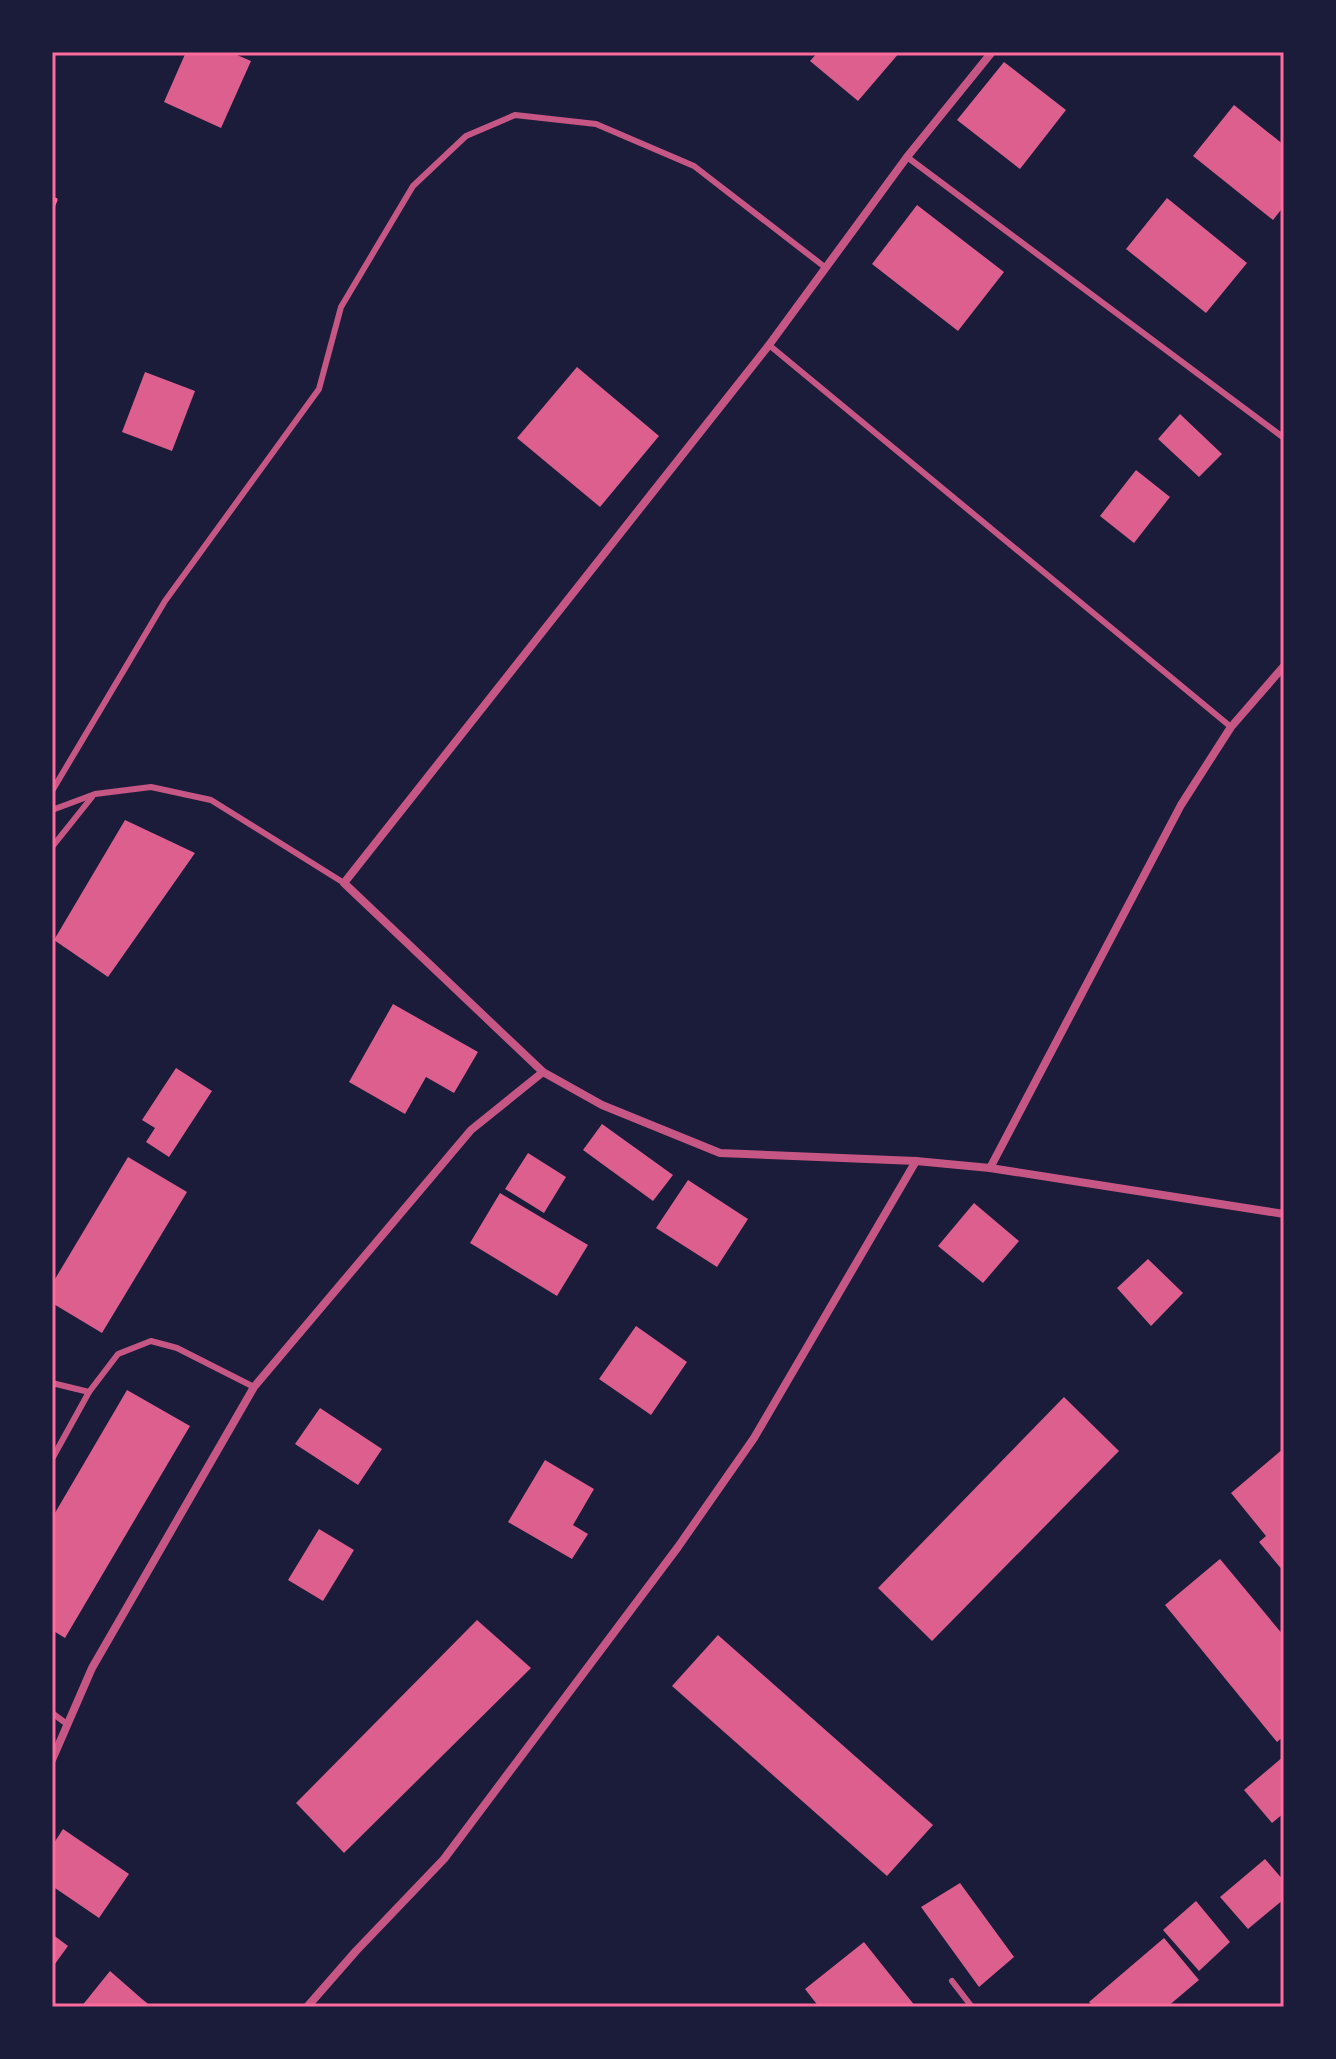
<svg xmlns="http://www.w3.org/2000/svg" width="1336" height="2059" font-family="Helvetica,sans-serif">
  <rect width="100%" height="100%" fill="#1b1b3a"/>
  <!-- building -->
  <g fill="#dd5f8e">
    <path d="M 186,52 L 230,52 L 251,61 L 221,128 L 164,102 Z"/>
    <path d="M 818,52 L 900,52 L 858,101 L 810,61 Z"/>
    <path d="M 1004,62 L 1066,110 L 1020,169 L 957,120 Z"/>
    <path d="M 1234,105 L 1284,145 L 1284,206 L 1273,220 L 1193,156 Z"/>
    <path d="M 1167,198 L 1247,263 L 1206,313 L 1126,249 Z"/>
    <path d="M 917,205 L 1004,272 L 958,331 L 872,264 Z"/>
    <path d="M 577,367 L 659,436 L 600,507 L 517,438 Z"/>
    <path d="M 145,372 L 195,391 L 172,451 L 122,432 Z"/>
    <path d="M 1180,414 L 1222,454 L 1199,477 L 1158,439 Z"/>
    <path d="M 1136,470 L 1170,497 L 1134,543 L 1100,516 Z"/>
    <path d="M 125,820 L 195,853 L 108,977 L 54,940 Z"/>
    <path d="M 393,1004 L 478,1052 L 454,1093 L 426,1077 L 405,1114 L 349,1082 Z"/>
    <path d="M 176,1068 L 212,1091 L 169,1157 L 146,1142 L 155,1128 L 142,1120 Z"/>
    <path d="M 602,1124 L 673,1175 L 653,1201 L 583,1150 Z"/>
    <path d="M 528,1153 L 566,1177 L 544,1213 L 505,1189 Z"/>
    <path d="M 128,1157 L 187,1192 L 102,1333 L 52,1303 L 52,1284 Z"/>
    <path d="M 688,1180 L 748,1219 L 717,1267 L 656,1228 Z"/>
    <path d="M 500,1193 L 588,1245 L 557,1296 L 470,1243 Z"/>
    <path d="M 974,1203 L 1019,1241 L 983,1283 L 938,1246 Z"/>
    <path d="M 1148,1259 L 1183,1293 L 1151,1326 L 1117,1288 Z"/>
    <path d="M 636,1326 L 687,1362 L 651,1415 L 599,1379 Z"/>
    <path d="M 127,1390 L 190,1426 L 65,1638 L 52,1630 L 52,1518 Z"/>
    <path d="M 1064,1397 L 1119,1451 L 932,1641 L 878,1588 Z"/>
    <path d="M 320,1408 L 382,1449 L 358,1485 L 295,1444 Z"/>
    <path d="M 1284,1448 L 1284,1572 L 1259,1542 L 1266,1536 L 1231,1493 Z"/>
    <path d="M 545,1460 L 594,1489 L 573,1525 L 588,1534 L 572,1559 L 508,1522 Z"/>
    <path d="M 319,1529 L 354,1550 L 323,1601 L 288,1580 Z"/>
    <path d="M 1220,1559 L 1284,1636 L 1284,1736 L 1277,1742 L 1165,1605 Z"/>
    <path d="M 477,1620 L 531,1668 L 344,1853 L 296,1803 Z"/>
    <path d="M 718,1635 L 933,1825 L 887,1876 L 672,1686 Z"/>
    <path d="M 1284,1756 L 1284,1813 L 1272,1823 L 1244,1790 Z"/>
    <path d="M 63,1829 L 129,1874 L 99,1918 L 52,1886 L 52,1846 Z"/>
    <path d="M 1265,1859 L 1284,1881 L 1284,1899 L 1248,1929 L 1220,1897 Z"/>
    <path d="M 960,1883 L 1014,1957 L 979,1987 L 921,1907 Z"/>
    <path d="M 1196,1901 L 1230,1942 L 1199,1971 L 1163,1930 Z"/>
    <path d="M 52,1934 L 68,1946 L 52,1968 Z"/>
    <path d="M 1164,1938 L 1199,1980 L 1167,2007 L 1093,2007 L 1089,2002 Z"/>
    <path d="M 864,1942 L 895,1981 L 916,2007 L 819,2007 L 805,1989 Z"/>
    <path d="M 110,1971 L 142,1999 L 152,2007 L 81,2007 Z"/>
  </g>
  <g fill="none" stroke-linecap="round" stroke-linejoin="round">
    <!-- path -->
    <path stroke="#ff6b9d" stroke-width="5" d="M 52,207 L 55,200"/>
    <!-- service -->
    <g stroke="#c65784" stroke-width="6">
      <path d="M 907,157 L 1284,438"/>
      <path d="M 769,345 L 1231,727"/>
      <path d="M 52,791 L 165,601 L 319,389 L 341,307 L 413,186 L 466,136 L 515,115 L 596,124 L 694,166 L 826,268"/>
      <path d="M 52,810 L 95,794 L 151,787 L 211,800 L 344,883"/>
      <path d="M 52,847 L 92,797"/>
      <path d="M 52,1383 L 89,1392 L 118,1354 L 151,1341 L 177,1348 L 254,1387"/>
      <path d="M 52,1459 L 89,1392"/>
      <path d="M 52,1713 L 67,1724"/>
      <path d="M 952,1981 L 972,2007"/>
    </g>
    <!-- minor -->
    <g stroke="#c65784" stroke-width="8">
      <path d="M 543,1072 L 344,883 L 769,345 L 907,157 L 992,52"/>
      <path d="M 990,1168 L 1181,805 L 1231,727 L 1284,666"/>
      <path d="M 52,1760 L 92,1668 L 254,1387 L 471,1130 L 543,1072 L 602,1105 L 720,1153 L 916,1161 L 990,1168 L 1284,1214"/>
      <path d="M 307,2007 L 356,1951 L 444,1859 L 678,1547 L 754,1438 L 916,1161"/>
    </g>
  </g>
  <!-- border -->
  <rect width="1336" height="2059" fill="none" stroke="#1b1b3a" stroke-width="108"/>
  <rect x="54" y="54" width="1228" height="1951" fill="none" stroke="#ff6b9d" stroke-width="3"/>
</svg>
